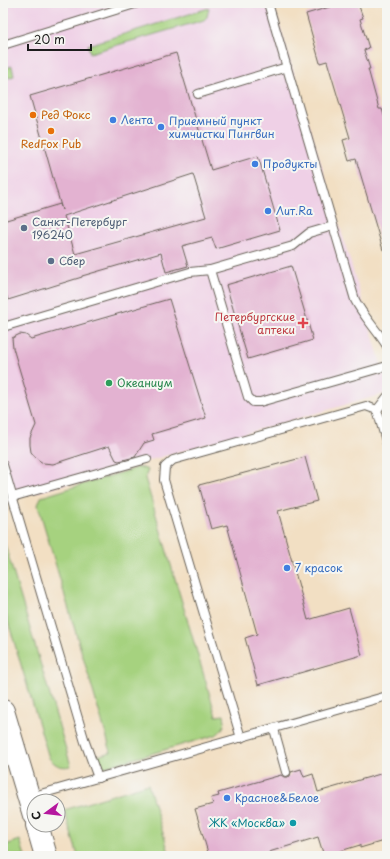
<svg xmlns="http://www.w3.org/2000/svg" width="390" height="859" font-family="'Playpen Sans',sans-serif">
  <rect width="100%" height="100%" fill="#f6f6f2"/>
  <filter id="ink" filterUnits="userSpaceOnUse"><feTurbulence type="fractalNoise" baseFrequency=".025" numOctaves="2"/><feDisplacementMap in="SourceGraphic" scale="8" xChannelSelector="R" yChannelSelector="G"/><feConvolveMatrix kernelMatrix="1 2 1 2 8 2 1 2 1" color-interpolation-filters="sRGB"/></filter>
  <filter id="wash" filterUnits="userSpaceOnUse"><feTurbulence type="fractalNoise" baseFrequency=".012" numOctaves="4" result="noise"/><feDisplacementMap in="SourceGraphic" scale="16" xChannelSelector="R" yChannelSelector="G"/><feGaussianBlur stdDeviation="0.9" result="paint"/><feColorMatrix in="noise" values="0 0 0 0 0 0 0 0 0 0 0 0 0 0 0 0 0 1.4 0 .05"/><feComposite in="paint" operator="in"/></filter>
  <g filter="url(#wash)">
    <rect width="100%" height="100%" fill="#f2dfc3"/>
    <!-- built -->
    <path fill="#efd0e6" d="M 3,3 L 273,3 L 387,384 L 387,393 L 3,502 Z"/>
    <!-- green -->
    <g fill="#a6d27f" stroke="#61774e">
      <path d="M 209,8 L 207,17 L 204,20 L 90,53 L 88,45 Z"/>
      <path d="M 12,66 L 14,76 L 3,79 L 3,69 Z"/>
      <path d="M 140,467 L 148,470 L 145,478 L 216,716 L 224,715 C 226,724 224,729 216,735 L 102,768 L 100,766 L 97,756 L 111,752 L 38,505 L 41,497 Z"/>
      <path d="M 3,538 L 71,766 C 61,768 56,766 49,758 L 3,605 Z"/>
      <path d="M 148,784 L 170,856 L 78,856 L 64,810 Z"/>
      <path d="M 20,840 L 25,856 L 3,856 L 3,846 Z"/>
    </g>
    <g id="blocks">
      <!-- building -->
      <g fill="#e3b2d1" fill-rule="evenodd">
        <path d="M 343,3 L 358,3 L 363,18 L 360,19 L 369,48 L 364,50 L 370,69 L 368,69 L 379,109 L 382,109 L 387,125 L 387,249 L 383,250 L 356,159 L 349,161 L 343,140 L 350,138 L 327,61 L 320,63 L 306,14 Z"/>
        <path d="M 176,53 L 211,170 L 258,156 L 280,230 L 216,249 L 212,238 L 182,246 L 188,266 L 166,272 L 161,253 L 82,276 L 82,277 L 8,300 L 3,284 L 3,221 L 60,204 L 62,210 L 30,96 ZM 193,174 L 206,217 L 75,254 L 64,216 Z"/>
        <path d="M 291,266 L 313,340 L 248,359 L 226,285 Z"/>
        <path d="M 169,299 L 206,418 L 152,434 L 154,440 L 144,443 L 135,457 L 119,461 L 116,460 L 109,446 L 53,464 L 43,463 L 37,459 L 31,452 L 30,445 L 30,438 L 36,425 L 13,348 L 12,338 L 20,334 L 26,335 L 31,339 Z"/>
        <path d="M 305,457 L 317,501 L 278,511 L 303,601 L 308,620 L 349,608 L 362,655 L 258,685 L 245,638 L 257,634 L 227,525 L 211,529 L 199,485 Z"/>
        <path d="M 301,769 L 304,777 L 313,774 L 318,792 L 387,772 L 387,840 L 360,848 L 360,845 L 324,856 L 318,837 L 269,852 L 270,856 L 209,856 L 195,809 L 213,804 L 211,798 L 219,796 L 218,793 L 281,775 L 284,777 L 288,777 L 290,776 L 291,772 Z"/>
      </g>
    </g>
  </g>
  <g filter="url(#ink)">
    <use href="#blocks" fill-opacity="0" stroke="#676056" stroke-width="1"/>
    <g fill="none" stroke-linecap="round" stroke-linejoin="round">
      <defs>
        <g id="lane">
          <path d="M 268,3 L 355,300 C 363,316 377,330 387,346"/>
          <path d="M 3,45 L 138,3"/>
          <path d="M 198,94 L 287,67"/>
          <path d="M 210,270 L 293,246 L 309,233 L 333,226"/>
          <path d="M 3,327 L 190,272 L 210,270 L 248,397 L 253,402 L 260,402 L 387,366"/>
          <path d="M 377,410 L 387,397"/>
          <path d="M 3,465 L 85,742 L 98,778"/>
          <path d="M 12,497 L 147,459"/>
          <path d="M 274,729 L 286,772"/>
          <path d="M 241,738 L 164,480 L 165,467 L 173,460 L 366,406 L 377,410 L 387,444"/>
          <path d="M 30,797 L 387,696"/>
        </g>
        <g id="secondary">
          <path d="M 3,711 L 34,815"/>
          <path d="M 37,825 L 46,856"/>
        </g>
      </defs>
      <!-- lane casing -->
      <use href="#lane" stroke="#676056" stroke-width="10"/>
      <!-- secondary casing -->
      <use href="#secondary" stroke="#676056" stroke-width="24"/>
      <!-- lane -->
      <use href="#lane" stroke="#fff" stroke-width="8"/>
      <!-- secondary -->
      <use href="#secondary" stroke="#fff" stroke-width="22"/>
    </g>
  </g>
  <!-- markers -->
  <g fill="#e8710a" stroke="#f6f6f2" stroke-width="1.5">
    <circle cx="33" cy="115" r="4"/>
    <circle cx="51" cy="131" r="4"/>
  </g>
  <g fill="#3f7fe0" stroke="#f6f6f2" stroke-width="1.5">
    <circle cx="113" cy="120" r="4"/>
    <circle cx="161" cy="127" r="4"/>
    <circle cx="255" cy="164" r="4"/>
    <circle cx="268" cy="211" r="4"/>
    <circle cx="287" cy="568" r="4"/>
    <circle cx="227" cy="798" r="4"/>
  </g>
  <g fill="#5c6f8a" stroke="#f6f6f2" stroke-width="1.5">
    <circle cx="24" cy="228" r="4"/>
    <circle cx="51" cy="261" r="4"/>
  </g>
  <path fill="#e0444e" stroke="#f6f6f2" stroke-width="1.5" d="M301 317h4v4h4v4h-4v4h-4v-4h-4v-4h4z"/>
  <circle fill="#2e9e5b" stroke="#f6f6f2" stroke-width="1.5" cx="109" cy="383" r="4"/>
  <circle fill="#0f9aa8" stroke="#f6f6f2" stroke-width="1.5" cx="293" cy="823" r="4"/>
  <g text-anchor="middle" stroke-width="4" stroke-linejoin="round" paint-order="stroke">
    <!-- food labels -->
    <g font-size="11" fill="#c56008" stroke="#f6f6f2" text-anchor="start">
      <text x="41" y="119">Ред Фокс</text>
      <text x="51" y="148" text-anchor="middle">RedFox Pub</text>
    </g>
    <!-- shop labels -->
    <g font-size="11" fill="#366cbe" stroke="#f6f6f2" text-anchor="start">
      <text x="121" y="124">Лента</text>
      <text x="169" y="125">Приемный пункт<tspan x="169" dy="13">химчистки Пингвин</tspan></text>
      <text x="263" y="168">Продукты</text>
      <text x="276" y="215">Лит.Ra</text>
      <text x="295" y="572">7 красок</text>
      <text x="235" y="802">Красное&amp;Белое</text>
    </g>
    <!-- service labels -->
    <g font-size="11" fill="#4e5e75" stroke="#f6f6f2" text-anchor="start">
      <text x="32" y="226">Санкт-Петербург<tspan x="32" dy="13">196240</tspan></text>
      <text x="59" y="265">Сбер</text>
    </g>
    <!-- health labels -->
    <g font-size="11" fill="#be3a42" stroke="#f6f6f2" text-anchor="end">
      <text x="295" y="321">Петербургские<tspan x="295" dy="13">аптеки</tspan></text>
    </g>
    <!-- leisure labels -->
    <g font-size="11" fill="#27864d" stroke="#f6f6f2" text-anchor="start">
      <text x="117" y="387">Океаниум</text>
    </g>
    <!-- culture labels -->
    <g font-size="11" fill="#0d838f" stroke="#f6f6f2" text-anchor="end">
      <text x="285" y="827">ЖК «Москва»</text>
    </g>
  </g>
  <!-- margin -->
  <rect width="390" height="859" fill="none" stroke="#f6f6f2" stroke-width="16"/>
  <!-- north arrow -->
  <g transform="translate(46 813) rotate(255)"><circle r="19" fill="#f6f6f2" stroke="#9f9f9c"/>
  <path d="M0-3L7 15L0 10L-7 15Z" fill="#b5179e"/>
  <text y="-6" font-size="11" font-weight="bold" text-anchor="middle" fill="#1c1c1c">С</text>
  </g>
  <!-- scale -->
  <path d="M28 44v6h63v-6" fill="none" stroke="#1c1c1c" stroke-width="2"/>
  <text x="34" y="44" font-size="12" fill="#1c1c1c" stroke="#f6f6f2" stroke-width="3" paint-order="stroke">20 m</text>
</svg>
